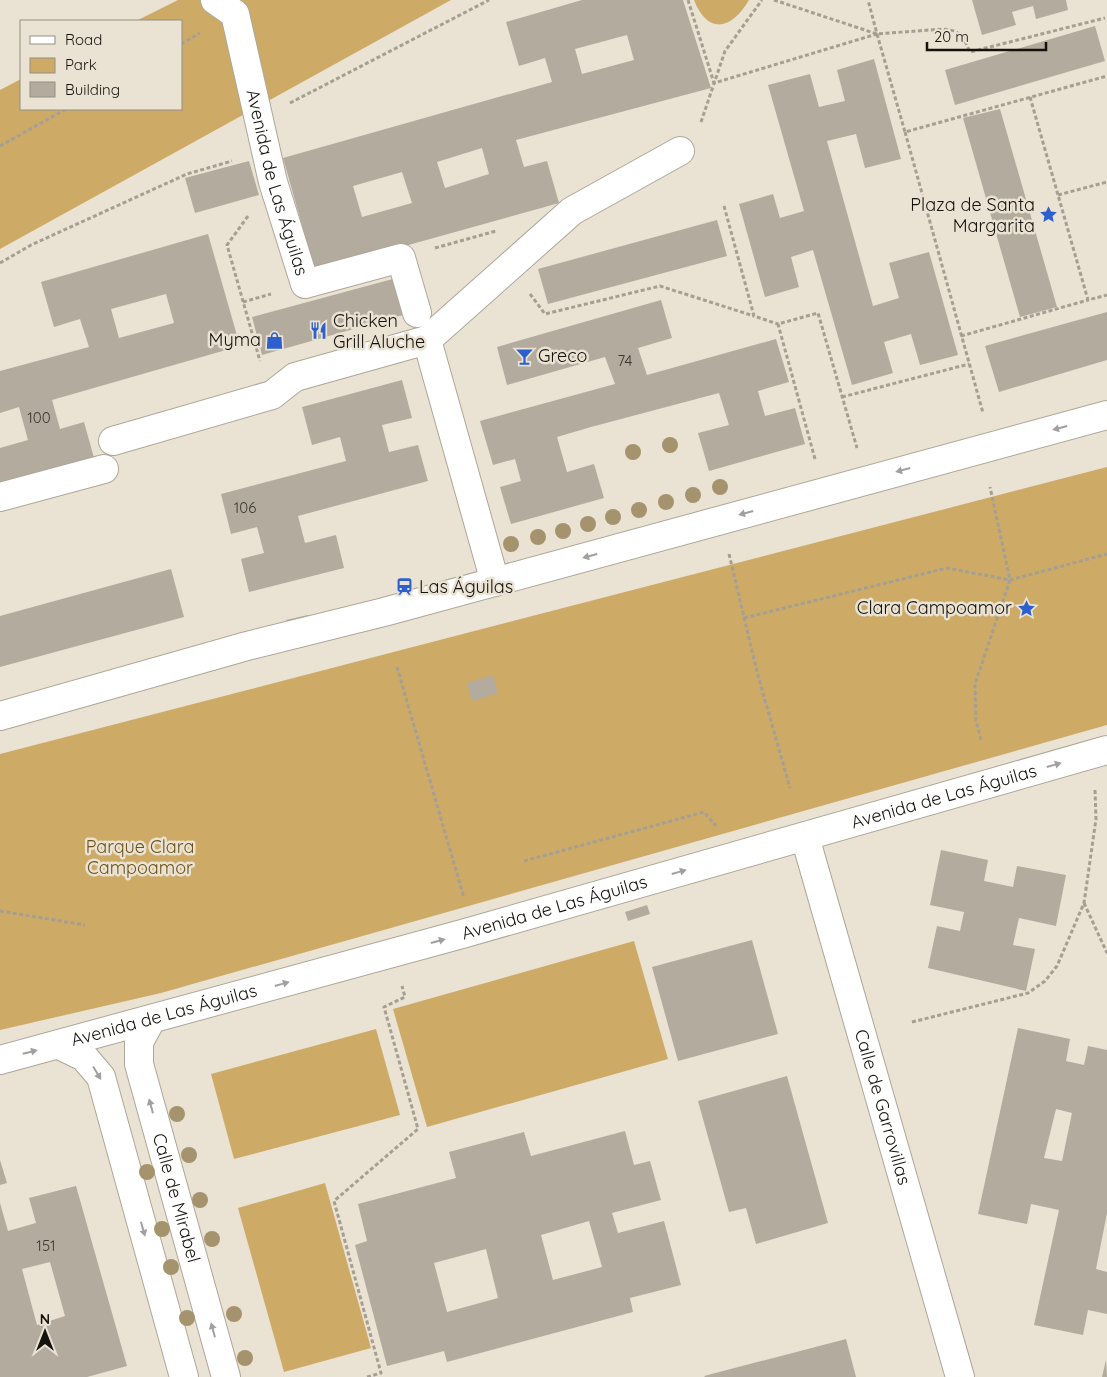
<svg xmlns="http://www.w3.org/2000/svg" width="1107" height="1377" font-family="Quicksand,sans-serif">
  <rect width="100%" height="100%" fill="#eae2d3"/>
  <!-- green -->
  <g fill="#cdab67">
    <path d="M 178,0 L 451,0 L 0,249 L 0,90 L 21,79 L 21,109 L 181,109 L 181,21 L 136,21 Z"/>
    <path d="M 694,0 L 749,0 C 732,29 708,36 694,0 Z"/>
    <path d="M 1107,467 L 1107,725 L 161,993 L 0,1030 L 0,754 Z"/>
    <path d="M 634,941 L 668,1059 L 427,1127 L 393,1009 Z"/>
    <path d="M 376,1029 L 400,1115 L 234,1159 L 211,1074 Z"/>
    <path d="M 325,1183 L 371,1348 L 284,1372 L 238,1208 Z"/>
  </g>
  <!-- building -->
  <g fill="#b3ab9d" fill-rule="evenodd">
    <path d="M 582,0 L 683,0 L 711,88 L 516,140 L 524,167 L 547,161 L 559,203 L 315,271 L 283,158 L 552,82 L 545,58 L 519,66 L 506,22 ZM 627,35 L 634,60 L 582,74 L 575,49 ZM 482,148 L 489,174 L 445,188 L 437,162 ZM 402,172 L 412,203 L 362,217 L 353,186 Z"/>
    <path d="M 972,0 L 1066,0 L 1068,10 L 1036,19 L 1033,6 L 1012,12 L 1016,25 L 982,35 Z"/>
    <path d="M 1095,26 L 1105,61 L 955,105 L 945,70 Z"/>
    <path d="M 874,59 L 901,159 L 865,168 L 856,134 L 827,141 L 873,306 L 899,298 L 889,263 L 929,252 L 958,355 L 920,365 L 911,334 L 884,342 L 893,373 L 852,385 L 813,250 L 791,257 L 799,287 L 765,297 L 739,204 L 773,194 L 780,218 L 804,211 L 768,85 L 810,74 L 819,107 L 845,101 L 837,70 Z"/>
    <path d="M 1000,109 L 1057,307 L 1020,317 L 963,118 Z"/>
    <path d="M 249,161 L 259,195 L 195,213 L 185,178 Z"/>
    <path d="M 717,220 L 727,256 L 548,304 L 538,269 Z"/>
    <path d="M 208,234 L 240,346 L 52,400 L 60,429 L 84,422 L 96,465 L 0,492 L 0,448 L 28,440 L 19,407 L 0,413 L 0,371 L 89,347 L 80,319 L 54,327 L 41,282 ZM 166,294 L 174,323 L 119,338 L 111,309 Z"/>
    <path d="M 400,277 L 410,313 L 262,355 L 252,317 Z"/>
    <path d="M 661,300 L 672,338 L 638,348 L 647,375 L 776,339 L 789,382 L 758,391 L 765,416 L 795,408 L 805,444 L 709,471 L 698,433 L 729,425 L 719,393 L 591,427 L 557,437 L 567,472 L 594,464 L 604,498 L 511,524 L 500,487 L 521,481 L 515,459 L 493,465 L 480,421 L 615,384 L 605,357 L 507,385 L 497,347 Z"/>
    <path d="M 1107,312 L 1107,360 L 999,392 L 985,346 Z"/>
    <path d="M 402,380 L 412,418 L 382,425 L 389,452 L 418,445 L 428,481 L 298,516 L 305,543 L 336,535 L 344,568 L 249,592 L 241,559 L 264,553 L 257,527 L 231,534 L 221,494 L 346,461 L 340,437 L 312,445 L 302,407 Z"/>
    <path d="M 171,569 L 184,617 L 0,667 L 0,616 Z"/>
    <path d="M 308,615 L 310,624 L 288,630 L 286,620 Z"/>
    <path d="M 493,675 L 498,693 L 472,701 L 467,683 Z"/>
    <path d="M 941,850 L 988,860 L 984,881 L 1013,887 L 1017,866 L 1066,875 L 1056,926 L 1019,918 L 1013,945 L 1035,949 L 1026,991 L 928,968 L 937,926 L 960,931 L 964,912 L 930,905 Z"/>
    <path d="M 647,905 L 650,914 L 628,921 L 625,912 Z"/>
    <path d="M 752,940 L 778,1034 L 678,1061 L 652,967 Z"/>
    <path d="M 1018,1028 L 1070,1039 L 1066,1061 L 1084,1065 L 1088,1046 L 1107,1050 L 1107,1213 L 1096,1269 L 1107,1272 L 1107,1314 L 1088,1310 L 1083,1335 L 1034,1325 L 1059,1210 L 1031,1204 L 1027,1224 L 978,1214 ZM 1056,1109 L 1072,1113 L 1062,1161 L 1044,1158 Z"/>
    <path d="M 787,1076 L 828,1223 L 756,1244 L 746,1208 L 729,1212 L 698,1101 Z"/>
    <path d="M 625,1131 L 634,1165 L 650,1161 L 661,1200 L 612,1213 L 618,1233 L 664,1221 L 681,1285 L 630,1298 L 633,1312 L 447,1362 L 444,1351 L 387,1366 L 355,1245 L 367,1241 L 358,1204 L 456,1178 L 449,1152 L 524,1132 L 531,1156 ZM 589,1221 L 602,1267 L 553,1280 L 541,1235 ZM 486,1249 L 498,1298 L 447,1312 L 434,1263 Z"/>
    <path d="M 0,1160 L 7,1183 L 0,1185 Z"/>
    <path d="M 76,1186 L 127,1366 L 87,1377 L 0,1377 L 0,1203 L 8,1231 L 36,1223 L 29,1198 ZM 50,1262 L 65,1316 L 37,1325 L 22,1269 Z"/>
    <path d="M 846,1339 L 856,1377 L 705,1377 L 704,1376 Z"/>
    <path d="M 1106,1360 L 1107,1377 L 1102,1377 Z"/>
  </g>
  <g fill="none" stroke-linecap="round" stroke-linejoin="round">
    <defs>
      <g id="minor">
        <path id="s1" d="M 215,0 L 235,14 L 273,182 L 305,284 L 401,258 L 417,313"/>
        <path d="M 427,340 L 495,582"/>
        <path d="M 113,441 L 272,395 L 295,377 L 427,340 L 572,211 L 680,151"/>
        <path d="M 0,497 L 104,469"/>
        <path d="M 0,716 L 247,646 L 384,612 L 1107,415"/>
        <path id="s2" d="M 805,837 L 960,1377"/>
        <path id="s3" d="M 151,1020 L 139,1042 L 139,1064 L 226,1377"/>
        <path d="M 59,1045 L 84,1057 L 101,1077 L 184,1377"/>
        <path id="s4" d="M 0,1060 L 462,934 L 1107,750"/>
      </g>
    </defs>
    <!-- minor casing -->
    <use href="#minor" stroke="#aea799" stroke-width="30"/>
    <!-- path -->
    <g stroke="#a59f93" stroke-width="3" stroke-dasharray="4 2.5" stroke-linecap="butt">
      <path d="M 688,0 L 714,83 L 877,34 L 868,0"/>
      <path d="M 774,0 L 877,34 L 943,29 L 955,31 L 963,37 L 970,52 L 1105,18"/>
      <path d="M 877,34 L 905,132 L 1107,76"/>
      <path d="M 181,44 L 200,33"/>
      <path d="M 1030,97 L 1088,300 L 1107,295"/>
      <path d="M 290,103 L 489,0"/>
      <path d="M 701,122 L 725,51 L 762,0"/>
      <path d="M 905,132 L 983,413"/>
      <path d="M 0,146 L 66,109"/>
      <path d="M 1058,195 L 1107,182"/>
      <path d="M 724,206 L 754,316 L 778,324"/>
      <path d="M 248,216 L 227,245 L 260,361"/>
      <path d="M 435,248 L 496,231"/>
      <path d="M 0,263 L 31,245 L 187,174 L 232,161"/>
      <path d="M 530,294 L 545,314 L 660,286 L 754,316"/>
      <path d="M 243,302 L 271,294"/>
      <path d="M 961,336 L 1088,300"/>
      <path d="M 842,397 L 969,364"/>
      <path d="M 815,459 L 778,324 L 818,313 L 857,448"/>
      <path d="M 729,554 L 757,672 L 790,788"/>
      <path d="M 744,618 L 947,568 L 1010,580 L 1107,554"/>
      <path d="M 397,667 L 464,898"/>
      <path d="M 981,740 L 976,721 L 975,684 L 1010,580 L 990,487"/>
      <path d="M 524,861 L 704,812 L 716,826"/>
      <path d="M 1084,903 L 1107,953"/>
      <path d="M 0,911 L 85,925"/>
      <path d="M 912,1022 L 1028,993 L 1045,981 L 1057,966 L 1084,903 L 1096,819 L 1095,790"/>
      <path d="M 367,1377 L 381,1373 L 334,1201 L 418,1129 L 384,1007 L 405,997 L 402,986"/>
    </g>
    <!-- minor -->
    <use href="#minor" stroke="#fff" stroke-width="28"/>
  </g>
  <!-- trees -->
  <g fill="#a5936e">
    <circle cx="670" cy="445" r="8"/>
    <circle cx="633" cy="452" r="8"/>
    <circle cx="720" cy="487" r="8"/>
    <circle cx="693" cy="495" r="8"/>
    <circle cx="666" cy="502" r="8"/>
    <circle cx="639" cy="510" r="8"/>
    <circle cx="613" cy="517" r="8"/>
    <circle cx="588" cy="524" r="8"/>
    <circle cx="563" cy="531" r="8"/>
    <circle cx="538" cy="537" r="8"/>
    <circle cx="511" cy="544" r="8"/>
    <circle cx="177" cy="1114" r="8"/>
    <circle cx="189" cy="1155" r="8"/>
    <circle cx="147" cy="1172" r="8"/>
    <circle cx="200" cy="1200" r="8"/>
    <circle cx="162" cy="1229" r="8"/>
    <circle cx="212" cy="1239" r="8"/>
    <circle cx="171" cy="1267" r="8"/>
    <circle cx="234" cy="1314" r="8"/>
    <circle cx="187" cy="1318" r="8"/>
    <circle cx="245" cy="1358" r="8"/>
  </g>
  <!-- one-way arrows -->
  <defs><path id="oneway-solid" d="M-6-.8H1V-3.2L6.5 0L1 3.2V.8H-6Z" transform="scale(1.25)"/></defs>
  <g fill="#a1a09e">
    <use href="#oneway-solid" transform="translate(1060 428) rotate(165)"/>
    <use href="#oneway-solid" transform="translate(903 470) rotate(165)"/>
    <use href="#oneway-solid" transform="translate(746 513) rotate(165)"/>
    <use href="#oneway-solid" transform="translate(590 556) rotate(165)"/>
    <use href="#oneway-solid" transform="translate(1054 765) rotate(-16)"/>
    <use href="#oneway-solid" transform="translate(679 872) rotate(-16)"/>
    <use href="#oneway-solid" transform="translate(438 941) rotate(-15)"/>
    <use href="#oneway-solid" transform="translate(282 984) rotate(-16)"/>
    <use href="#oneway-solid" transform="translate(30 1052) rotate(-14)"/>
    <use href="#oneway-solid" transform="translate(97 1073) rotate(59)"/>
    <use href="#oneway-solid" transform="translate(151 1106) rotate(-105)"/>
    <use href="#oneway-solid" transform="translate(143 1229) rotate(74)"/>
    <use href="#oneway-solid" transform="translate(213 1330) rotate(-105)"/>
  </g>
  <!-- icons -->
  <defs>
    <symbol id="sight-bare" viewBox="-9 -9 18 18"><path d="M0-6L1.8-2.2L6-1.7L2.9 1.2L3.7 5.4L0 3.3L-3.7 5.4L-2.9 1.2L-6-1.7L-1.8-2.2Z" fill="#2d60ce" stroke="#eae2d3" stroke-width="2.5" paint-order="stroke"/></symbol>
    <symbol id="restaurant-bare" viewBox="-9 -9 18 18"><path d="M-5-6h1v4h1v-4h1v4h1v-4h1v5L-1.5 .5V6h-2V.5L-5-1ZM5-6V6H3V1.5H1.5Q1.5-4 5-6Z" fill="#2d60ce" stroke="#eae2d3" stroke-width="2.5" paint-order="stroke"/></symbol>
    <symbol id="shop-bare" viewBox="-9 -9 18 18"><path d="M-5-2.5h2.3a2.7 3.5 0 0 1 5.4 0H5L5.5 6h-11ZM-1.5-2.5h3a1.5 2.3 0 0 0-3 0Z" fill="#2d60ce" stroke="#eae2d3" stroke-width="2.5" paint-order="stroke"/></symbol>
    <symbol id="bar-bare" viewBox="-9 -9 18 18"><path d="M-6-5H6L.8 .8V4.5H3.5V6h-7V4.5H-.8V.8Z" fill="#2d60ce" stroke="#eae2d3" stroke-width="2.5" paint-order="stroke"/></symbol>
    <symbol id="station-bare" viewBox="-9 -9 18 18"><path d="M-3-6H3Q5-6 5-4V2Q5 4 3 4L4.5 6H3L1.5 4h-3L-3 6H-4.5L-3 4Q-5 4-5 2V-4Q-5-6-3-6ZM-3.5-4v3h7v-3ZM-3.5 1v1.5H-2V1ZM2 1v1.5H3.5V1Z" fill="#2d60ce" stroke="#eae2d3" stroke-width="2.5" paint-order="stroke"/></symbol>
  </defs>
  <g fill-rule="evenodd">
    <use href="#sight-bare" x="1036" y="202" width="25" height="25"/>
    <use href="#restaurant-bare" x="306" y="318" width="25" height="25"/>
    <use href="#shop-bare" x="262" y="328" width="25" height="25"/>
    <use href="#bar-bare" x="512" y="344" width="25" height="25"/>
    <use href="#station-bare" x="392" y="574" width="25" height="25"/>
    <use href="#sight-bare" x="1014" y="596" width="25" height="25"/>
  </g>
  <g text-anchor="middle" stroke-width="5" stroke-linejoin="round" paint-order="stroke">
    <!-- number labels -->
    <g font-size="15" fill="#3c3831">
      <text x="625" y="366">74</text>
      <text x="39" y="423">100</text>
      <text x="245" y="513">106</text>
      <text x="46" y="1251">151</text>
    </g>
    <!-- street labels -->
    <g font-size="18" fill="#14120d" stroke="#eae2d3">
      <text dy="6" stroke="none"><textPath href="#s1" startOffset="198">Avenida de Las Águilas</textPath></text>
      <text dy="6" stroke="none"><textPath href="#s4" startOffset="980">Avenida de Las Águilas</textPath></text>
      <text dy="6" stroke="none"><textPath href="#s4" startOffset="575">Avenida de Las Águilas</textPath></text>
      <text dy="6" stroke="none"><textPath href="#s4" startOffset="170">Avenida de Las Águilas</textPath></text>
      <text dy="6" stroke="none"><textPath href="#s2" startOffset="281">Calle de Garrovillas</textPath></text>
      <text dy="6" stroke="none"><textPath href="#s3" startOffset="186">Calle de Mirabel</textPath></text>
    </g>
    <!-- poi labels -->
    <g font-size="18" fill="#14120d" stroke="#eae2d3" text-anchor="end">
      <text x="1035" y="211">Plaza de Santa<tspan x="1035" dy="21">Margarita</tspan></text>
      <text x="333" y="327" text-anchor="start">Chicken<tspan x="333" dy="21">Grill Aluche</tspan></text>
      <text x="261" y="346">Myma</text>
      <text x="538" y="362" text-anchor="start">Greco</text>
      <text x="419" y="593" text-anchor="start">Las Águilas</text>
      <text x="1012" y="614">Clara Campoamor</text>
    </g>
    <!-- park labels -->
    <g font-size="18" fill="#6d531b" stroke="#eae2d3">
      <text x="140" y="853">Parque Clara<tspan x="140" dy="21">Campoamor</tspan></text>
    </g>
  </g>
  <!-- legend -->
  <rect x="20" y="20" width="162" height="90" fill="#eae2d3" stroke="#948f84"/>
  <rect x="30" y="36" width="25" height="8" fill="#ffffff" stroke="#948f84"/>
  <text x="65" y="45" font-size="15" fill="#14120d">Road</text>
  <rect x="30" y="58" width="25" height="15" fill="#cdab67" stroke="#948f84"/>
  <text x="65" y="70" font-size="15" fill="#14120d">Park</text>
  <rect x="30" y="82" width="25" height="15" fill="#b3ab9d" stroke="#948f84"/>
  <text x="65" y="95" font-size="15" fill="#14120d">Building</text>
  <!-- north arrow -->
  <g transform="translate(45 1332)" stroke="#eae2d3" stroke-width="4" paint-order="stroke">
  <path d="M0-4L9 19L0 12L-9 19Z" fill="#14120d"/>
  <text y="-8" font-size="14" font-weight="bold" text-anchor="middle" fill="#14120d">N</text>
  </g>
  <!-- scale -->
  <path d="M927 42v8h119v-8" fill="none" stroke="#14120d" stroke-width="2.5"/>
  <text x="934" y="42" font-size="15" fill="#14120d" stroke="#eae2d3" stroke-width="4" paint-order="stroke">20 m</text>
</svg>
